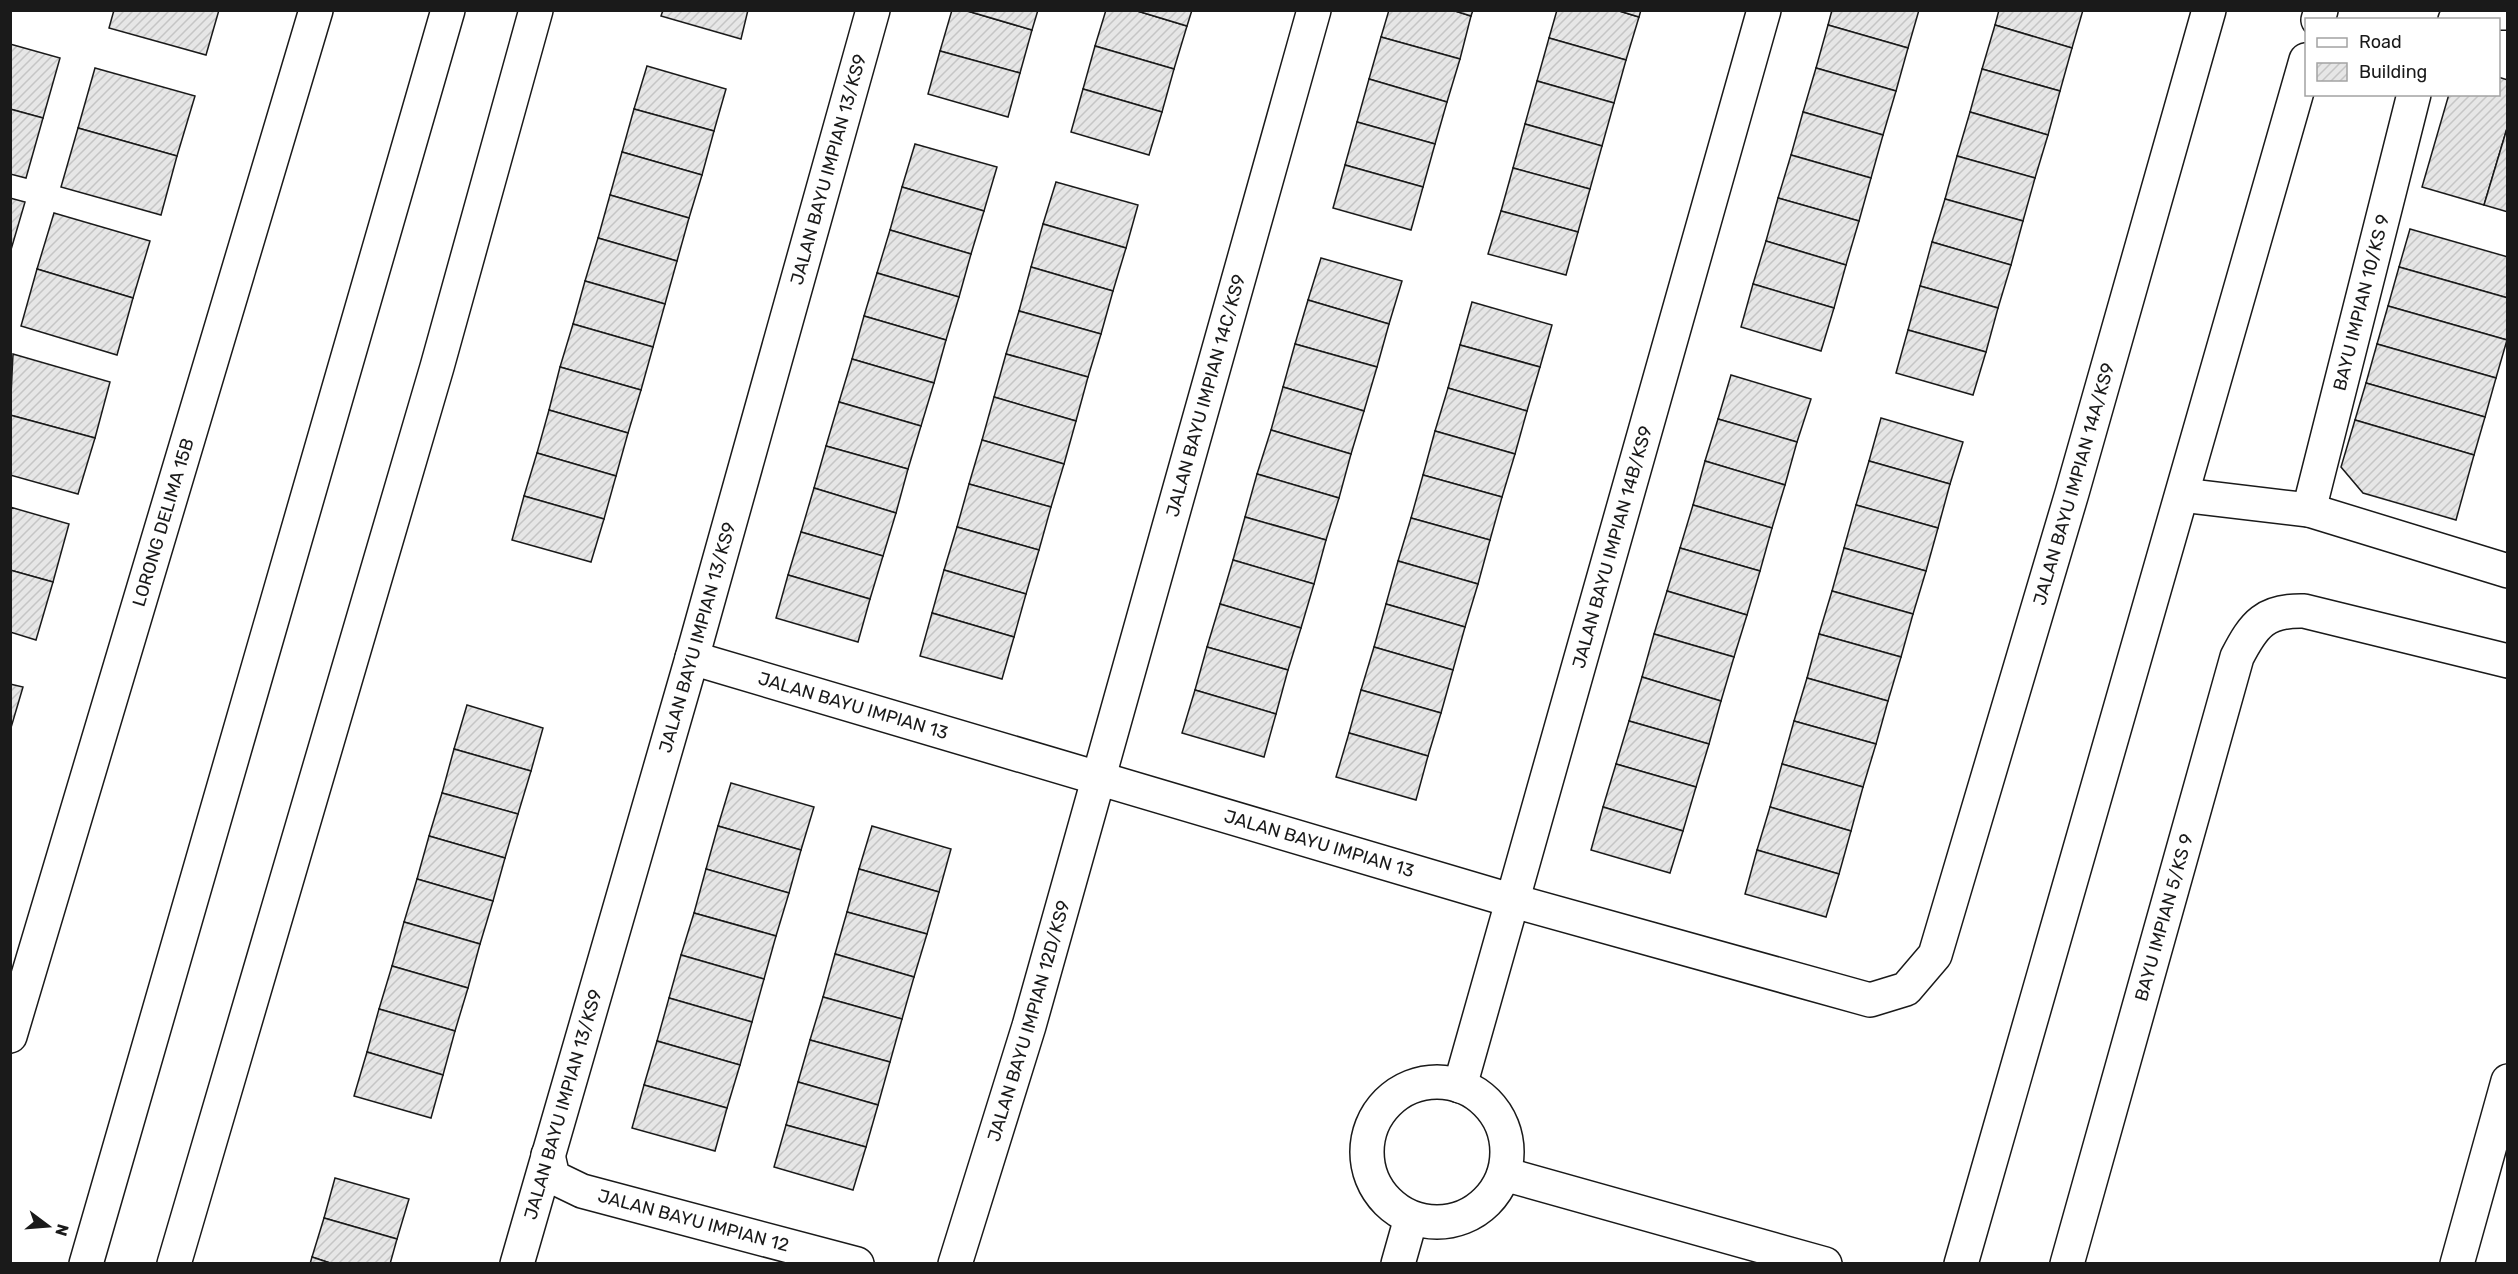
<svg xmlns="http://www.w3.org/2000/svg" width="2518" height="1274" font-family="Rubik,sans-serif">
  <defs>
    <pattern id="building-hatch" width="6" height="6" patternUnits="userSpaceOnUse" patternTransform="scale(1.5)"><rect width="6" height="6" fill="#e6e6e6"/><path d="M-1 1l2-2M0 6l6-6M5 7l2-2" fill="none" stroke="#c5c5c5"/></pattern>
  </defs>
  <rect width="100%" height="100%" fill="#fff"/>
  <!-- building -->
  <g fill="url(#building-hatch)" stroke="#1a1a1a" stroke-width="1.5">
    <path d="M 114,10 L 219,10 L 206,55 L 109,28 Z"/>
    <path d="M 663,10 L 748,10 L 741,39 L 661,16 Z"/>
    <path d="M 952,10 L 964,10 L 1032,30 L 1020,73 L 940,51 Z"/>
    <path d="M 964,10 L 1038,10 L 1032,30 Z"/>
    <path d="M 1106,10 L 1134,10 L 1187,26 L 1174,69 L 1095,46 Z"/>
    <path d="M 1134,10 L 1192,10 L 1187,26 Z"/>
    <path d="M 1389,10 L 1452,10 L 1471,16 L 1460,59 L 1381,37 Z"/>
    <path d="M 1452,10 L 1473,10 L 1471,16 Z"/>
    <path d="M 1557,10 L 1616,10 L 1639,17 L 1626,60 L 1549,38 Z"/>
    <path d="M 1616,10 L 1641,10 L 1639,17 Z"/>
    <path d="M 1832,10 L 1919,10 L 1908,48 L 1828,25 Z"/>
    <path d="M 1999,10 L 2083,10 L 2072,48 L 1995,25 Z"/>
    <path d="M 1828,25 L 1908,48 L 1896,91 L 1816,68 Z"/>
    <path d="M 1995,25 L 2072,48 L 2060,91 L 1982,69 Z"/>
    <path d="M 1381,37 L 1460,59 L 1447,102 L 1369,79 Z"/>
    <path d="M 1549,38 L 1626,60 L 1614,103 L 1537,81 Z"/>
    <path d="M 10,44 L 60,58 L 43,118 L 10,109 Z"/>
    <path d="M 1095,46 L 1174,69 L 1162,112 L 1083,89 Z"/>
    <path d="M 940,51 L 1020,73 L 1008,117 L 928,94 Z"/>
    <path d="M 647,66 L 726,89 L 714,131 L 634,109 Z"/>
    <path d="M 95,68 L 195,96 L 177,156 L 78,128 Z"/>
    <path d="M 1816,68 L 1896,91 L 1883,135 L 1803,112 Z"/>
    <path d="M 1982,69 L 2060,91 L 2048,135 L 1970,112 Z"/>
    <path d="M 2498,77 L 2508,80 L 2508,125 L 2484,205 L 2422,187 L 2449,94 L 2498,94 Z"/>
    <path d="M 1369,79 L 1447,102 L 1435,144 L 1357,122 Z"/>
    <path d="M 1537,81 L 1614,103 L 1602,146 L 1525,124 Z"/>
    <path d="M 1083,89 L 1162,112 L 1149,155 L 1071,132 Z"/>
    <path d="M 10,109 L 43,118 L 26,178 L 10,174 Z"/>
    <path d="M 634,109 L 714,131 L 702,175 L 622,152 Z"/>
    <path d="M 1803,112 L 1883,135 L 1871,178 L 1791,155 Z"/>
    <path d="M 1970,112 L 2048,135 L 2035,178 L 1957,156 Z"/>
    <path d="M 1357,122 L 1435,144 L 1423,187 L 1345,165 Z"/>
    <path d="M 1525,124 L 1602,146 L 1590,189 L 1513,168 Z"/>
    <path d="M 2508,125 L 2508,212 L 2484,205 Z"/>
    <path d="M 78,128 L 177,156 L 161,215 L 61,187 Z"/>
    <path d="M 915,144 L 997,167 L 984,211 L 902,187 Z"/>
    <path d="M 622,152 L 702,175 L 689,218 L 610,195 Z"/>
    <path d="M 1791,155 L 1871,178 L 1859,221 L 1778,198 Z"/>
    <path d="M 1957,156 L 2035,178 L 2023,221 L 1945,199 Z"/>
    <path d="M 1345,165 L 1423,187 L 1411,230 L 1333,208 Z"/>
    <path d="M 1513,168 L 1590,189 L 1578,232 L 1501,211 Z"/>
    <path d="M 1056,182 L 1138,205 L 1126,248 L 1043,224 Z"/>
    <path d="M 902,187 L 984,211 L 971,254 L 890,230 Z"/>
    <path d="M 610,195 L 689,218 L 677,261 L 598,238 Z"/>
    <path d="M 10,198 L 25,202 L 10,253 Z"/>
    <path d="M 1778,198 L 1859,221 L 1846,265 L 1766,241 Z"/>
    <path d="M 1945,199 L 2023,221 L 2011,265 L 1932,242 Z"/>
    <path d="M 1501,211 L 1578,232 L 1566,275 L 1488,254 Z"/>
    <path d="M 54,213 L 150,241 L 133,298 L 37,269 Z"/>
    <path d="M 1043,224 L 1126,248 L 1113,291 L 1031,267 Z"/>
    <path d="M 2410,229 L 2508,257 L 2508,298 L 2399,267 Z"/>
    <path d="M 890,230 L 971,254 L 959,297 L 877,273 Z"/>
    <path d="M 598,238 L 677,261 L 665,304 L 585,281 Z"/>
    <path d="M 1766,241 L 1846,265 L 1834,308 L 1753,284 Z"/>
    <path d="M 1932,242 L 2011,265 L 1998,308 L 1920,286 Z"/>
    <path d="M 1321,258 L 1402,281 L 1389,324 L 1308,300 Z"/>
    <path d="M 1031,267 L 1113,291 L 1101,334 L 1019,311 Z"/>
    <path d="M 2399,267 L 2508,298 L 2507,340 L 2388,306 Z"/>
    <path d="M 37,269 L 133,298 L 117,355 L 21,326 Z"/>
    <path d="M 877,273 L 959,297 L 946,340 L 864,316 Z"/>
    <path d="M 585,281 L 665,304 L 653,347 L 573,324 Z"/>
    <path d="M 1753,284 L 1834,308 L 1821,351 L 1741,327 Z"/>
    <path d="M 1920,286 L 1998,308 L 1986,352 L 1908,330 Z"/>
    <path d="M 1308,300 L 1389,324 L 1377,367 L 1295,344 Z"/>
    <path d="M 1472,302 L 1552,325 L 1540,367 L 1460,345 Z"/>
    <path d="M 2388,306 L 2507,340 L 2496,378 L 2377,344 Z"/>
    <path d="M 1019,311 L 1101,334 L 1088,377 L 1006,354 Z"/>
    <path d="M 864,316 L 946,340 L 934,383 L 852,359 Z"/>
    <path d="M 573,324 L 653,347 L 641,390 L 560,367 Z"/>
    <path d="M 1908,330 L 1986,352 L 1973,395 L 1896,373 Z"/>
    <path d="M 1295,344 L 1377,367 L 1364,411 L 1283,387 Z"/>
    <path d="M 2377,344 L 2496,378 L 2485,417 L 2366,383 Z"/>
    <path d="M 1460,345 L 1540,367 L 1527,411 L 1448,388 Z"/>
    <path d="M 13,354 L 110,382 L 95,438 L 10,415 Z"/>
    <path d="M 1006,354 L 1088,377 L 1076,421 L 994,397 Z"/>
    <path d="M 852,359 L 934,383 L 921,426 L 839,402 Z"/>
    <path d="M 560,367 L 641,390 L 628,433 L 549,410 Z"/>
    <path d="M 1731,375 L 1811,399 L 1797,442 L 1718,419 Z"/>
    <path d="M 2366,383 L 2485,417 L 2474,455 L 2355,420 Z"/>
    <path d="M 1283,387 L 1364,411 L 1351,454 L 1271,430 Z"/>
    <path d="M 1448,388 L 1527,411 L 1515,454 L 1435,431 Z"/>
    <path d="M 994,397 L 1076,421 L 1064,464 L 982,440 Z"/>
    <path d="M 839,402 L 921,426 L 908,469 L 826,446 Z"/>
    <path d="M 549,410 L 628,433 L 616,476 L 537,453 Z"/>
    <path d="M 10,415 L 95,438 L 78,494 L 10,475 Z"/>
    <path d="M 1881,418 L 1963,442 L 1950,484 L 1869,461 Z"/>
    <path d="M 1718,419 L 1797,442 L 1785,485 L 1705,461 Z"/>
    <path d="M 2355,420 L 2474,455 L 2456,520 L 2363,493 L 2341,467 Z"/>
    <path d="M 1271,430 L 1351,454 L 1339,498 L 1257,474 Z"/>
    <path d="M 1435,431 L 1515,454 L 1502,497 L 1423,475 Z"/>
    <path d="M 982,440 L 1064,464 L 1051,507 L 969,484 Z"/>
    <path d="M 826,446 L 908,469 L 896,513 L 814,488 Z"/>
    <path d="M 537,453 L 616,476 L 604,519 L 524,496 Z"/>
    <path d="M 1705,461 L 1785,485 L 1772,528 L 1693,505 Z"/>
    <path d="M 1869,461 L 1950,484 L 1938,528 L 1856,505 Z"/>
    <path d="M 1257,474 L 1339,498 L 1326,540 L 1245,517 Z"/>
    <path d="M 1423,475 L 1502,497 L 1490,540 L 1411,518 Z"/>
    <path d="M 969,484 L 1051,507 L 1039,550 L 957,527 Z"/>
    <path d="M 814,488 L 896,513 L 883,556 L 801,532 Z"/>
    <path d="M 524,496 L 604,519 L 591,562 L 512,540 Z"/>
    <path d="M 1693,505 L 1772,528 L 1760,571 L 1680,548 Z"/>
    <path d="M 1856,505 L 1938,528 L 1926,571 L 1844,548 Z"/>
    <path d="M 10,507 L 69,524 L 53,582 L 10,570 Z"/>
    <path d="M 1245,517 L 1326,540 L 1314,584 L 1233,560 Z"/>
    <path d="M 1411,518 L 1490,540 L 1478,584 L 1398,561 Z"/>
    <path d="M 957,527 L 1039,550 L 1026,594 L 944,570 Z"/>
    <path d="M 801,532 L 883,556 L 870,599 L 788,575 Z"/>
    <path d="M 1680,548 L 1760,571 L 1747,615 L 1667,591 Z"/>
    <path d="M 1844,548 L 1926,571 L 1913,614 L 1832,591 Z"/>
    <path d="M 1233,560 L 1314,584 L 1301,628 L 1220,604 Z"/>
    <path d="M 1398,561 L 1478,584 L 1465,627 L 1386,604 Z"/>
    <path d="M 10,570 L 53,582 L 36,640 L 10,632 Z"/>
    <path d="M 944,570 L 1026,594 L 1014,637 L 932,613 Z"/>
    <path d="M 788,575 L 870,599 L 858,642 L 776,618 Z"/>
    <path d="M 1667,591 L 1747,615 L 1734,657 L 1654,634 Z"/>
    <path d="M 1832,591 L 1913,614 L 1901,657 L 1819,634 Z"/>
    <path d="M 1220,604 L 1301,628 L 1288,670 L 1207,647 Z"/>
    <path d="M 1386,604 L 1465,627 L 1453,670 L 1374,647 Z"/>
    <path d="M 932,613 L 1014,637 L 1002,679 L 920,656 Z"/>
    <path d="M 1654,634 L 1734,657 L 1721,701 L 1642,677 Z"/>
    <path d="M 1819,634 L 1901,657 L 1888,701 L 1807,678 Z"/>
    <path d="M 1207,647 L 1288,670 L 1276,714 L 1195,690 Z"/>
    <path d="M 1374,647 L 1453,670 L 1441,713 L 1361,690 Z"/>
    <path d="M 1642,677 L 1721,701 L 1709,744 L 1629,721 Z"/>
    <path d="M 1807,678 L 1888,701 L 1876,744 L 1794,721 Z"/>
    <path d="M 10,684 L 23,687 L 10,731 Z"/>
    <path d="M 1195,690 L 1276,714 L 1264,757 L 1182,733 Z"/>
    <path d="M 1361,690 L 1441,713 L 1428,756 L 1349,733 Z"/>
    <path d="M 467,705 L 543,728 L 531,771 L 454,749 Z"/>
    <path d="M 1629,721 L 1709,744 L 1696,787 L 1616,764 Z"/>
    <path d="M 1794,721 L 1876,744 L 1863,787 L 1782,764 Z"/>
    <path d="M 1349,733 L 1428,756 L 1416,800 L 1336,777 Z"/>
    <path d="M 454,749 L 531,771 L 518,814 L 442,793 Z"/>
    <path d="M 1616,764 L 1696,787 L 1683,831 L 1603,807 Z"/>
    <path d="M 1782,764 L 1863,787 L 1851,831 L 1770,807 Z"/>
    <path d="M 731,783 L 814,807 L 801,850 L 718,826 Z"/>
    <path d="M 442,793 L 518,814 L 505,858 L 429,836 Z"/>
    <path d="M 1603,807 L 1683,831 L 1670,873 L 1591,850 Z"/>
    <path d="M 1770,807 L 1851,831 L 1839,874 L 1757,850 Z"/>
    <path d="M 718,826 L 801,850 L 789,893 L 706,869 Z"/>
    <path d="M 872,826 L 951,849 L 939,892 L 859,869 Z"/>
    <path d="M 429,836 L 505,858 L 493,901 L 417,879 Z"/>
    <path d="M 1757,850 L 1839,874 L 1826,917 L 1745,894 Z"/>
    <path d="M 706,869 L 789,893 L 776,936 L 694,913 Z"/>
    <path d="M 859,869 L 939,892 L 927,934 L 847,912 Z"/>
    <path d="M 417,879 L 493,901 L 480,944 L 404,922 Z"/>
    <path d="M 847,912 L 927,934 L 914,977 L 835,954 Z"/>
    <path d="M 694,913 L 776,936 L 764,979 L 681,955 Z"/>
    <path d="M 404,922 L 480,944 L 468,988 L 392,966 Z"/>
    <path d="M 835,954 L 914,977 L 902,1019 L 823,997 Z"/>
    <path d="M 681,955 L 764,979 L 752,1022 L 669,998 Z"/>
    <path d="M 392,966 L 468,988 L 455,1031 L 379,1009 Z"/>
    <path d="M 823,997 L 902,1019 L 890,1062 L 810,1040 Z"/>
    <path d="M 669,998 L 752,1022 L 740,1065 L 657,1041 Z"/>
    <path d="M 379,1009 L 455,1031 L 443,1075 L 367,1052 Z"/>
    <path d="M 810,1040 L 890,1062 L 878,1105 L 798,1082 Z"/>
    <path d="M 657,1041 L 740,1065 L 727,1108 L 644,1085 Z"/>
    <path d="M 367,1052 L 443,1075 L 431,1118 L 354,1096 Z"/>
    <path d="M 798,1082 L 878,1105 L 866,1147 L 786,1125 Z"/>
    <path d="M 644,1085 L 727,1108 L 715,1151 L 632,1128 Z"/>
    <path d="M 786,1125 L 866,1147 L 853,1190 L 774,1167 Z"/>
    <path d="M 335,1178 L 409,1199 L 397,1239 L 324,1218 Z"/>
    <path d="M 324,1218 L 397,1239 L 390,1264 L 333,1264 L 312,1257 Z"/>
    <path d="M 312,1257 L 333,1264 L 310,1264 Z"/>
  </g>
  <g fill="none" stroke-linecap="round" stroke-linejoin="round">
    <defs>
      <g id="street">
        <path d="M 2318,20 L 2321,10"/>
        <path d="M 2455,20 L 2466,13 L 2508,13"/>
        <path d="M 2182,495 L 2309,510 L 2508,571"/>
        <path id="s1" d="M 2309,510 L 2414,94"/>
        <path id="s2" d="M 692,658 L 1510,900 L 1870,1000 L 1906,989 L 1935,955 L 2072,493 L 2209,10"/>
        <path id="s3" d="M 10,1036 L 316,10"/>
        <circle cx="1437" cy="1152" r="70"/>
        <path id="s4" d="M 1460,1086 L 1764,10"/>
        <path id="s5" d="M 548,1155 L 553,1177 L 582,1191 L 857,1264"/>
        <path d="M 1504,1174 L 1825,1264"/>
        <path id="s6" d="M 517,1264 L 692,658 L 873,10"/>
        <path id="s7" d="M 955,1264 L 1029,1026 L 1314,10"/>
        <path d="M 1398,1264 L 1411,1218"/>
        <path d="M 1961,1264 L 2306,60"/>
        <path id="s8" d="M 2067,1264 L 2237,657 C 2254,624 2265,610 2304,611 L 2508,661"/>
        <path d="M 2457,1264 L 2508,1081"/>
      </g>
      <g id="secondary">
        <path d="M 86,1264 L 448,10"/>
        <path d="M 174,1264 L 437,367 L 536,10"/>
      </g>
    </defs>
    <!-- street casing -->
    <use href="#street" stroke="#1a1a1a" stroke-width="36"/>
    <!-- secondary casing -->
    <use href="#secondary" stroke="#1a1a1a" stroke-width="36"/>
    <!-- street -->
    <use href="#street" stroke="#fff" stroke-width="33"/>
    <!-- secondary -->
    <use href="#secondary" stroke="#fff" stroke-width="33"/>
  </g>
  <g text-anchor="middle" stroke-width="4.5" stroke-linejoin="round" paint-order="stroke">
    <!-- street labels -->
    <g font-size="18" fill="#1a1a1a" stroke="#fff">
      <text dy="6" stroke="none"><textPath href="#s6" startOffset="1138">JALAN BAYU IMPIAN 13/KS9</textPath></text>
      <text dy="6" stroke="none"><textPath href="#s1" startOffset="214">BAYU IMPIAN 10/KS 9</textPath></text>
      <text dy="6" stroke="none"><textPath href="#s7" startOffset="904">JALAN BAYU IMPIAN 14C/KS9</textPath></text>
      <text dy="6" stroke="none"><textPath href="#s2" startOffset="1800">JALAN BAYU IMPIAN 14A/KS9</textPath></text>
      <text dy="6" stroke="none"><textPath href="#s3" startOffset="536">LORONG DELIMA 15B</textPath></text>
      <text dy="6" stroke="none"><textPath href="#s4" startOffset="560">JALAN BAYU IMPIAN 14B/KS9</textPath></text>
      <text dy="6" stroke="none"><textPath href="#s6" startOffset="652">JALAN BAYU IMPIAN 13/KS9</textPath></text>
      <text dy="6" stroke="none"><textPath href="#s2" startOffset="168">JALAN BAYU IMPIAN 13</textPath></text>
      <text dy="6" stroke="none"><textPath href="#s2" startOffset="654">JALAN BAYU IMPIAN 13</textPath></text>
      <text dy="6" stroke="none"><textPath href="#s8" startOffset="360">BAYU IMPIAN 5/KS 9</textPath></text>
      <text dy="6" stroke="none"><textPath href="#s7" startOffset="254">JALAN BAYU IMPIAN 12D/KS9</textPath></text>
      <text dy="6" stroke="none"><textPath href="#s6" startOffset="166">JALAN BAYU IMPIAN 13/KS9</textPath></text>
      <text dy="6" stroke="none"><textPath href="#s5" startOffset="170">JALAN BAYU IMPIAN 12</textPath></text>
    </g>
  </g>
  <!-- border -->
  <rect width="2518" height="1274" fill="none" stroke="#1a1a1a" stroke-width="24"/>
  <!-- legend -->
  <rect x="2305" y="18" width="195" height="78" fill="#ffffff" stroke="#a3a3a3" stroke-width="1.5"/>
  <rect x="2317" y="38" width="30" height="9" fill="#ffffff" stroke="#a3a3a3" stroke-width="1.5"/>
  <text x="2359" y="48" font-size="18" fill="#1a1a1a">Road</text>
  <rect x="2317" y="63" width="30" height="18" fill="url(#building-hatch)" stroke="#a3a3a3" stroke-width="1.5"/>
  <text x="2359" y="78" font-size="18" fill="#1a1a1a">Building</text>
  <!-- north arrow -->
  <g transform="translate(48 1226) rotate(106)" stroke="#ffffff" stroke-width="4.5" paint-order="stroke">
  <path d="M0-4.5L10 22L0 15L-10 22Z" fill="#1a1a1a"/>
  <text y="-9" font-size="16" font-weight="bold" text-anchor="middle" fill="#1a1a1a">N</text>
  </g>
</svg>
